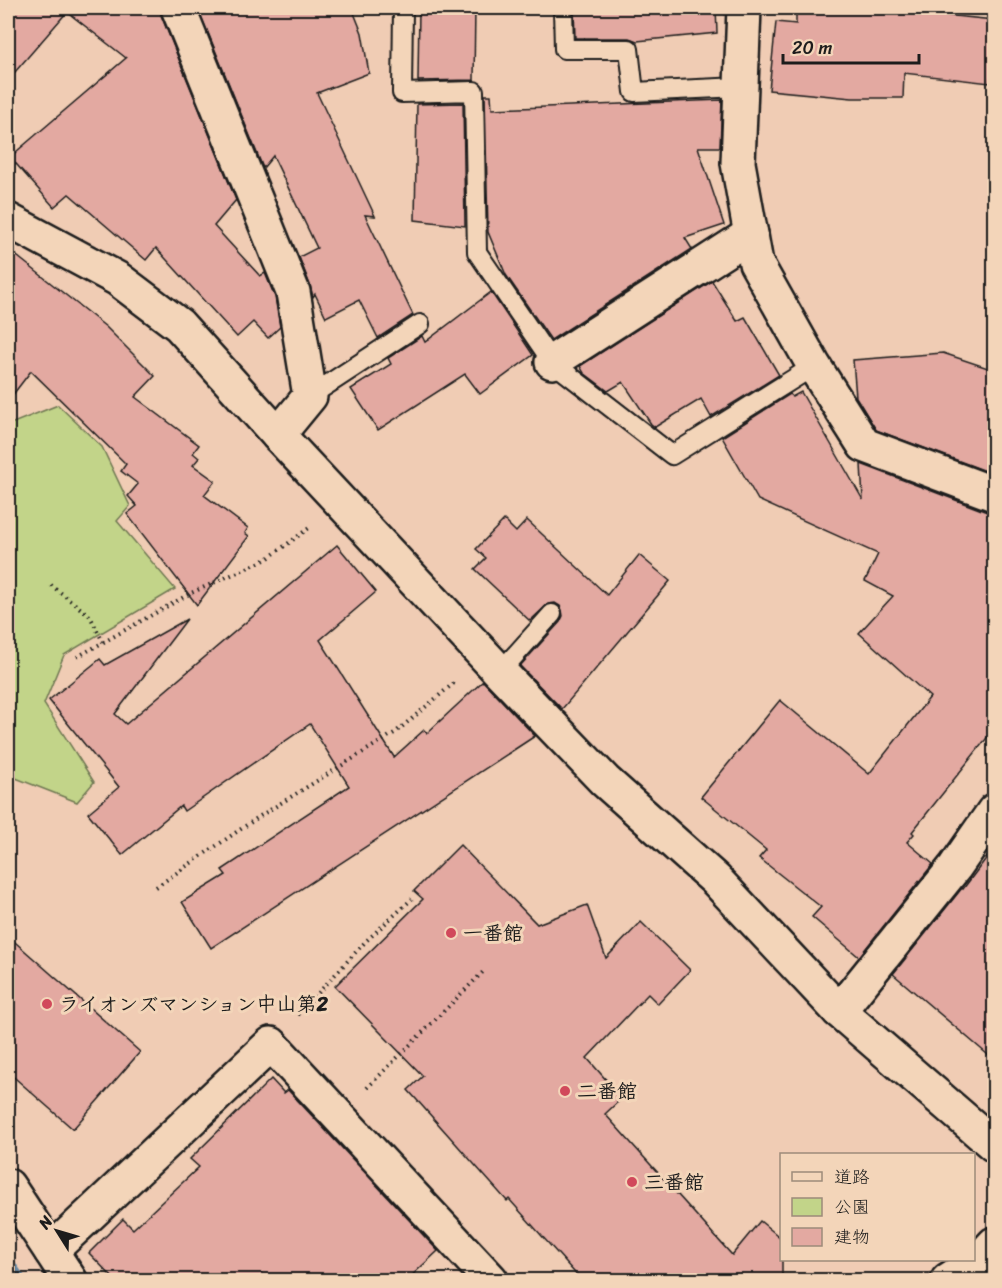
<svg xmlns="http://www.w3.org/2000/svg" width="1002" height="1288" font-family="Sriracha,'Klee One',sans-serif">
  <rect width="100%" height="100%" fill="#f0ccb4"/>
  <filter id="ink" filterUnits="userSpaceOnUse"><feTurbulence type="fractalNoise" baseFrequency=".0167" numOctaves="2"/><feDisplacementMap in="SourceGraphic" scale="12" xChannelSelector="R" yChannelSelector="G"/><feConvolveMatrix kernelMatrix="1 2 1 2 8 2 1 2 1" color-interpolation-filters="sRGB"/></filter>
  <g filter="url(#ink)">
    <!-- green -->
    <path fill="#c2d489" stroke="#6f7852" stroke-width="1.5" d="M 58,405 L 102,447 L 130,506 L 117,521 L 175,589 L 64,655 L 44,704 L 94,782 L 77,802 L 8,775 L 8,425 Z"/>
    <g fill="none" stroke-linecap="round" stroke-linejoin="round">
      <!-- stream -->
      <path stroke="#6888a1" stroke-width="14" d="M 8,1264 L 19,1280"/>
    </g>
    <!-- building -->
    <g fill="#e3a9a1" stroke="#1c1c1c" stroke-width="1.5">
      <path d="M 8,8 L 160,8 L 161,15 L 236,200 L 214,226 L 260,276 L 265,273 L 275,297 L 280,327 L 268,338 L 253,322 L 237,337 L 156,248 L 146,260 L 69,194 L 54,207 L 10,157 L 126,58 L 67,12 L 8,80 Z"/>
      <path d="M 198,8 L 352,8 L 362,33 L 369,73 L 317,93 L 375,216 L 365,215 L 413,315 L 378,338 L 359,300 L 326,317 L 315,294 L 313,297 L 310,285 L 299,257 L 317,248 L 273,156 L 263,168 Z"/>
      <path d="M 419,8 L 475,8 L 474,80 L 418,81 Z"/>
      <path d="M 574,8 L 716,8 L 717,33 L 637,41 L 629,38 L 575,38 Z"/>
      <path d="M 796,8 L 915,8 L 915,12 L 994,20 L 994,45 L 990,83 L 904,73 L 903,98 L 852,98 L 769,90 L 776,22 L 796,24 Z"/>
      <path d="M 485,95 L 491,95 L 492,109 L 722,100 L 720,147 L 698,147 L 724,225 L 685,238 L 692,249 L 551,340 L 506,275 L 488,232 Z"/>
      <path d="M 463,103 L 465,226 L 415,220 L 417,104 Z"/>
      <path d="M 8,249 L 106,327 L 155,376 L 135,397 L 199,445 L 193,453 L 199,458 L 193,465 L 215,481 L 204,495 L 248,528 L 245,533 L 249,536 L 197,605 L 127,514 L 137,506 L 128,496 L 138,484 L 121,471 L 126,464 L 31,371 L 8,401 Z"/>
      <path d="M 712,281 L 737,321 L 745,317 L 779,375 L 711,417 L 701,399 L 655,427 L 651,424 L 623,382 L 608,391 L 584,373 L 580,366 Z"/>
      <path d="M 491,292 L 533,355 L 480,394 L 465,374 L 378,430 L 351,389 L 391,364 L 388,358 L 422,336 L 425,342 Z"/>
      <path d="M 943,353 L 994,370 L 994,474 L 876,430 L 856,397 L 853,360 Z"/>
      <path d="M 801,392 L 863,500 L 861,464 L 987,512 L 994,512 L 994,729 L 912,832 L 914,834 L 907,842 L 933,864 L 859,957 L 812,917 L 821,907 L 759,858 L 766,850 L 701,797 L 780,700 L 869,774 L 930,697 L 859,633 L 893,596 L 865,581 L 878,554 L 758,500 L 722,437 L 790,394 L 792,397 Z"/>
      <path d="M 504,520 L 516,532 L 527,520 L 607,595 L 639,555 L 670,581 L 562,709 L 520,666 L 560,622 L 563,616 L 562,610 L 560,606 L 555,603 L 548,604 L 530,621 L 475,569 L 486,558 L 476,549 Z"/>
      <path d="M 337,545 L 376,592 L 320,640 L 394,757 L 424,730 L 427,733 L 483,681 L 535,736 L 211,948 L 182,902 L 226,875 L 222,870 L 349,786 L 310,724 L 184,811 L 181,806 L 122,855 L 88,813 L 119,787 L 49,700 L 100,659 L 105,665 L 187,619 L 115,714 L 126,724 Z"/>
      <path d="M 460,845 L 537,924 L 587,905 L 606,958 L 641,922 L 690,970 L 658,1004 L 648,994 L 587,1058 L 622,1098 L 605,1114 L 732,1255 L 760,1221 L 782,1239 L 782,1281 L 582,1281 L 509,1199 L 507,1201 L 408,1090 L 423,1076 L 335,986 L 423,899 L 414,891 Z"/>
      <path d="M 994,848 L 994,1060 L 893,974 L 962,888 L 963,889 Z"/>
      <path d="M 8,936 L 140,1052 L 73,1129 L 8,1072 Z"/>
      <path d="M 271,1079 L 284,1093 L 288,1090 L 438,1251 L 406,1281 L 116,1281 L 89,1253 L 123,1219 L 133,1229 L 199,1167 L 190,1159 Z"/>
    </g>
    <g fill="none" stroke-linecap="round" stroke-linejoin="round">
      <defs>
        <g id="lane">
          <path d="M 403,8 L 402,93 L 474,91 L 477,252 L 552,362 L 672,455 L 814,366"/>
          <path d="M 563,8 L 564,49 L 629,49 L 634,92 L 740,87"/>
          <path d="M 310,396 L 420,324"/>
          <path d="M 500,672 L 552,614"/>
        </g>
        <g id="street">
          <path d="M 178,8 L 293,292 L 310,396 L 278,435"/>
          <path d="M 744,8 L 738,163 L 756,263 L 814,366 L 864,445 L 994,494"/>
          <path d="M 8,220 L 118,279 L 179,325 L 278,435 L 500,672 L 605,781 L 716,880 L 839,1011 L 994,1145"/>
          <path d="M 552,362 L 751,234"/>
          <path d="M 839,1011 L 955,867 L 994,811"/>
          <path d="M 8,1186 L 70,1280"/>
          <path d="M 51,1251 L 271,1044 L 491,1280"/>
          <path d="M 948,1280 L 979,1260 L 994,1244"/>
        </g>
      </defs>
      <!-- lane casing -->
      <use href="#lane" stroke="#1c1c1c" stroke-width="22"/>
      <!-- street casing -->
      <use href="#street" stroke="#1c1c1c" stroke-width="38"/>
      <!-- path -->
      <g stroke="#1c1c1c" stroke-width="4" stroke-dasharray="1.5 4.5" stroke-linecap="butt">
        <path d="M 51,585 L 90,616 L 103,642"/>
        <path d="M 77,657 L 191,593 L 267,559 L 309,528"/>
        <path d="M 156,887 L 260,816 L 396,732 L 454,683"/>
        <path d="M 298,1015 L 366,941 L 412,899"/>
        <path d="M 367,1088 L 483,972"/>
      </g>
      <!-- lane -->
      <use href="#lane" stroke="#f3d5b9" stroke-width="18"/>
      <!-- street -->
      <use href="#street" stroke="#f3d5b9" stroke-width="33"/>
    </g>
  </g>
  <!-- markers -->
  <g fill="#d1495b" stroke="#f3d5b9" stroke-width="2">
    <circle cx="451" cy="933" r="6"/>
    <circle cx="47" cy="1004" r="6"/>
    <circle cx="565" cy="1091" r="6"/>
    <circle cx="632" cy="1182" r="6"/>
  </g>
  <g text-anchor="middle" stroke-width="6" stroke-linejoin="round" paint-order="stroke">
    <!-- poi labels -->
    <g font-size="20" font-weight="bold" fill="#1c1c1c" stroke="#f3d5b9" text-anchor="start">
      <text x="463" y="940">一番館</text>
      <text x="59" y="1011">ライオンズマンション中山第2</text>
      <text x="577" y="1098">二番館</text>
      <text x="644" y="1189">三番館</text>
    </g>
  </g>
  <!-- margin -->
  <rect width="1002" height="1288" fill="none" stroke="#f3d5b9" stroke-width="30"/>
  <rect x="15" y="15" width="972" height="1258" fill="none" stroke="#1c1c1c" stroke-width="2" filter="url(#ink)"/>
  <!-- legend -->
  <rect x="780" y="1153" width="195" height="108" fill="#f3d5b9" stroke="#9d8b7a" stroke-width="1.5"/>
  <rect x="792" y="1172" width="30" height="9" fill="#f3d5b9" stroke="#9d8b7a" stroke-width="1.5"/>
  <text x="834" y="1183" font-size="18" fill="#1c1c1c">道路</text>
  <rect x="792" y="1198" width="30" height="18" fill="#c2d489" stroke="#9d8b7a" stroke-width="1.5"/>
  <text x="834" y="1213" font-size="18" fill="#1c1c1c">公園</text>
  <rect x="792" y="1228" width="30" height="18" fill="#e3a9a1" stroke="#9d8b7a" stroke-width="1.5"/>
  <text x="834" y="1243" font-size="18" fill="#1c1c1c">建物</text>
  <!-- north arrow -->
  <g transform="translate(57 1231) rotate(307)" stroke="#f3d5b9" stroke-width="4.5" paint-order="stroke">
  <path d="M0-4.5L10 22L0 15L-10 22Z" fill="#1c1c1c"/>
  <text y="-9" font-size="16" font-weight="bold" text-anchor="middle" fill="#1c1c1c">N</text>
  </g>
  <!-- scale -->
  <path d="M783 54v9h136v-9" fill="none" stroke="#1c1c1c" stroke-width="3"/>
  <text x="792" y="54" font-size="18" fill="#1c1c1c" stroke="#f3d5b9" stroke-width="4.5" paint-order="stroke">20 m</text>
</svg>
